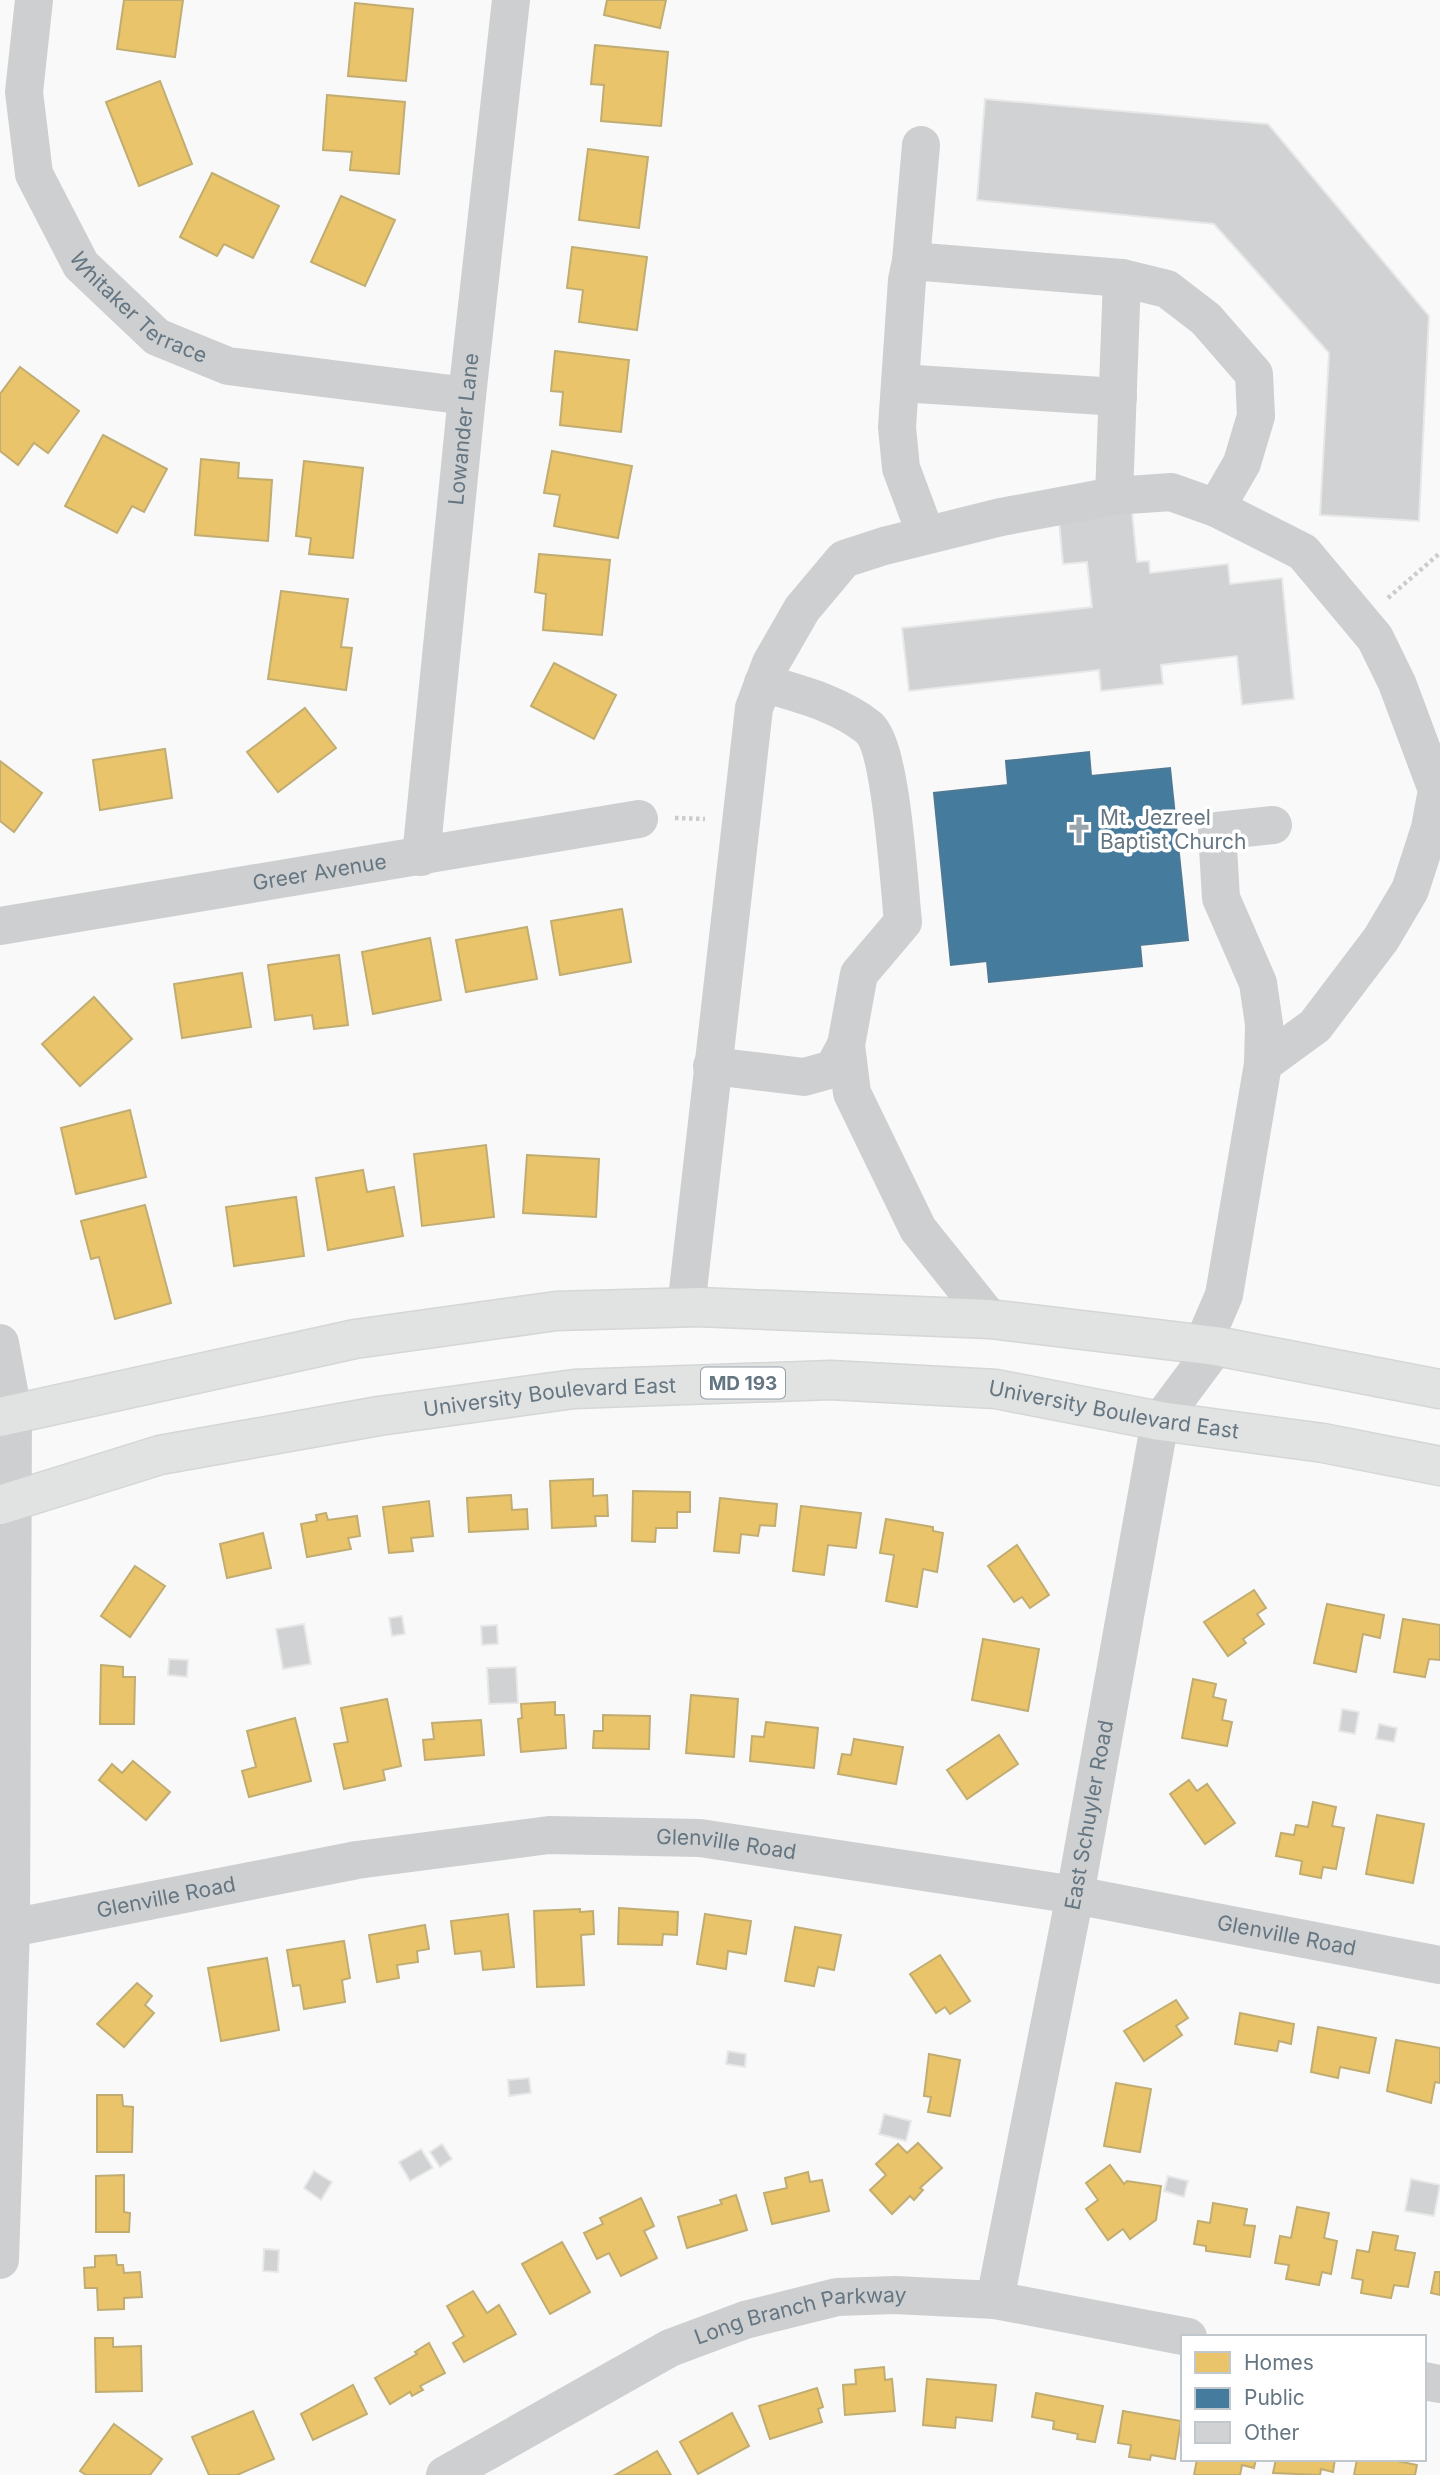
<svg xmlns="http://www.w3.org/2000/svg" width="1440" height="2475" font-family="Inter,sans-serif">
  <rect width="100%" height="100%" fill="#f9f9f9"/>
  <!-- homes -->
  <g fill="#e9c46a" stroke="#c1ad72" stroke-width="2">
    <path d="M 124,0 L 183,0 L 175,57 L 117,49 Z"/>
    <path d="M 607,0 L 666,0 L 660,28 L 604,15 Z"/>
    <path d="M 355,3 L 413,9 L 406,81 L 348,76 Z"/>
    <path d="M 595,45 L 668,52 L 661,126 L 601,121 L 604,85 L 591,84 Z"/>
    <path d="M 160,81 L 192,164 L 139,186 L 106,102 Z"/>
    <path d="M 327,95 L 405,102 L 399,174 L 350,170 L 352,152 L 323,150 Z"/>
    <path d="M 588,149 L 648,157 L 639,228 L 579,220 Z"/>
    <path d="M 212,173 L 279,206 L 253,258 L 224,244 L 217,256 L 180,237 Z"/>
    <path d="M 341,196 L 395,220 L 365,286 L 311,262 Z"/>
    <path d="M 572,247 L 647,257 L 637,330 L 579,322 L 583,290 L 567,288 Z"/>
    <path d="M 555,351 L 629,360 L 621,432 L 560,425 L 563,392 L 551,391 Z"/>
    <path d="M 20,367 L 79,411 L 48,453 L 34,443 L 18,465 L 0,451 L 0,394 Z"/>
    <path d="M 103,435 L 167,469 L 144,512 L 132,506 L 117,533 L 65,506 Z"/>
    <path d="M 552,451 L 632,466 L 618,538 L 554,526 L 560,495 L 544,493 Z"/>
    <path d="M 201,459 L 239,463 L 238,478 L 272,480 L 268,541 L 195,535 Z"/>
    <path d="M 304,461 L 363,468 L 353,558 L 309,554 L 311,538 L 296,536 Z"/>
    <path d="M 539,554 L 610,560 L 602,635 L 543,630 L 546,594 L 535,592 Z"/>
    <path d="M 281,591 L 348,599 L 341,647 L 352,648 L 346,690 L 268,679 Z"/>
    <path d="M 554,663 L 616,695 L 594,739 L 531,706 Z"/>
    <path d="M 305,708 L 336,748 L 278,792 L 247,752 Z"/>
    <path d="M 165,749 L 172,798 L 100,810 L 93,760 Z"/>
    <path d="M 0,761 L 42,793 L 14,832 L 0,821 Z"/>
    <path d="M 622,909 L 631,962 L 560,975 L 551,921 Z"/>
    <path d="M 527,927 L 537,979 L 466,992 L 456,940 Z"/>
    <path d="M 430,938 L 441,1000 L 373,1014 L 362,952 Z"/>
    <path d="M 339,955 L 348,1025 L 314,1029 L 312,1015 L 275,1020 L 268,965 Z"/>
    <path d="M 242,973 L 251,1027 L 182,1038 L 174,984 Z"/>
    <path d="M 94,997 L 132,1039 L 80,1086 L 42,1044 Z"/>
    <path d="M 130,1110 L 146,1177 L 76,1194 L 61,1128 Z"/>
    <path d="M 486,1145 L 494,1217 L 422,1226 L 414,1154 Z"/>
    <path d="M 527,1155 L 599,1159 L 596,1217 L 523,1213 Z"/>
    <path d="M 363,1170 L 367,1192 L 394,1187 L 403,1236 L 328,1250 L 316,1178 Z"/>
    <path d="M 296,1197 L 304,1256 L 234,1266 L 226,1207 Z"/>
    <path d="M 145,1205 L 171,1303 L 115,1319 L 99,1257 L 91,1259 L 81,1221 Z"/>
    <path d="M 593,1479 L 593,1496 L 607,1495 L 608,1516 L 595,1516 L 596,1526 L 552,1528 L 550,1481 Z"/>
    <path d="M 633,1491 L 690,1492 L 690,1512 L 677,1512 L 677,1528 L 656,1528 L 655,1542 L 632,1541 Z"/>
    <path d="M 511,1495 L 512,1510 L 527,1509 L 528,1529 L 469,1532 L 467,1498 Z"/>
    <path d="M 720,1498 L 777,1504 L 775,1526 L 760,1525 L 758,1536 L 741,1534 L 739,1553 L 714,1551 Z"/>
    <path d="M 429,1501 L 433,1536 L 411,1538 L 413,1551 L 389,1553 L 383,1507 Z"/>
    <path d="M 801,1506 L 861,1513 L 856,1548 L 828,1545 L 824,1575 L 793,1571 Z"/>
    <path d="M 326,1513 L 328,1520 L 357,1516 L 360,1536 L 348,1538 L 351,1549 L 307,1557 L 301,1524 L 317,1521 L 316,1515 Z"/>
    <path d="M 886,1519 L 933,1527 L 933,1531 L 943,1533 L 937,1572 L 923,1569 L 917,1607 L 886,1601 L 894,1555 L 880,1553 Z"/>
    <path d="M 263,1533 L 271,1568 L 227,1578 L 220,1544 Z"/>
    <path d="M 1017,1545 L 1049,1595 L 1030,1608 L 1022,1597 L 1014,1602 L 988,1566 Z"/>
    <path d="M 135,1566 L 165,1586 L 130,1637 L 101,1616 Z"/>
    <path d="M 1254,1590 L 1266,1608 L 1257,1614 L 1264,1624 L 1243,1639 L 1246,1643 L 1228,1656 L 1204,1622 Z"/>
    <path d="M 1327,1604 L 1384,1615 L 1380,1638 L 1363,1634 L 1356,1672 L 1314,1663 Z"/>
    <path d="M 1403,1619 L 1440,1625 L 1440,1660 L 1429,1659 L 1425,1677 L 1394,1672 Z"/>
    <path d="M 983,1639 L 1039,1649 L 1028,1711 L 972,1700 Z"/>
    <path d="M 101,1665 L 123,1667 L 123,1677 L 135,1677 L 134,1724 L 100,1724 Z"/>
    <path d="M 1193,1679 L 1216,1684 L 1213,1697 L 1226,1700 L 1222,1720 L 1232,1722 L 1227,1746 L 1182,1738 Z"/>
    <path d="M 691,1695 L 738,1699 L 734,1757 L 686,1753 Z"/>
    <path d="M 387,1699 L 401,1766 L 383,1770 L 385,1780 L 344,1789 L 334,1744 L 348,1742 L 341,1708 Z"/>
    <path d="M 555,1702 L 555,1715 L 564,1715 L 566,1748 L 521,1752 L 518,1719 L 522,1718 L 521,1704 Z"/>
    <path d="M 603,1715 L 650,1716 L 649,1749 L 593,1748 L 594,1731 L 603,1731 Z"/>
    <path d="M 295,1718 L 311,1781 L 249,1797 L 242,1771 L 256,1767 L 247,1731 Z"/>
    <path d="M 481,1720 L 484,1755 L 425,1760 L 423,1740 L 434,1739 L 432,1723 Z"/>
    <path d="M 766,1722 L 818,1728 L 814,1768 L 750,1761 L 752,1736 L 764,1737 Z"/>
    <path d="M 999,1735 L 1018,1764 L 967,1799 L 947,1770 Z"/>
    <path d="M 854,1739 L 903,1747 L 896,1784 L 838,1774 L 842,1754 L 851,1755 Z"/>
    <path d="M 133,1761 L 170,1792 L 146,1820 L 99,1780 L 112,1764 L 122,1773 Z"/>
    <path d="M 1189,1780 L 1197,1791 L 1207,1784 L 1235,1823 L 1205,1844 L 1170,1794 Z"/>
    <path d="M 1313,1802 L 1336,1807 L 1332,1826 L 1344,1828 L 1336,1869 L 1323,1867 L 1321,1878 L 1300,1874 L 1302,1861 L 1276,1856 L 1281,1833 L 1294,1835 L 1296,1825 L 1308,1827 Z"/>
    <path d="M 1377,1815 L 1424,1824 L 1413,1883 L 1366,1874 Z"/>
    <path d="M 619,1908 L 678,1912 L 677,1935 L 663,1934 L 662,1945 L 618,1944 Z"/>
    <path d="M 580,1909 L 580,1912 L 593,1911 L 594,1934 L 581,1935 L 584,1985 L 537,1987 L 534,1911 Z"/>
    <path d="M 508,1914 L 514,1967 L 483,1970 L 481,1951 L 455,1954 L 451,1921 Z"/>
    <path d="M 705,1914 L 751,1921 L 746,1954 L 728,1951 L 726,1969 L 697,1964 Z"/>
    <path d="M 425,1925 L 429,1949 L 417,1951 L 418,1962 L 397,1965 L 399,1978 L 377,1982 L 369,1935 Z"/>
    <path d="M 795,1927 L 841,1935 L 834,1970 L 818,1967 L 814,1986 L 785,1981 Z"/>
    <path d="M 344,1941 L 350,1978 L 342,1980 L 345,2002 L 304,2009 L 300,1985 L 293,1986 L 287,1950 Z"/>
    <path d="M 940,1955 L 970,2001 L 950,2014 L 945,2007 L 936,2013 L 910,1974 Z"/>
    <path d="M 267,1958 L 279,2030 L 221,2041 L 208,1968 Z"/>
    <path d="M 137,1983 L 152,1996 L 145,2005 L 154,2013 L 124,2047 L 97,2024 Z"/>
    <path d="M 1176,2000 L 1188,2018 L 1176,2026 L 1182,2035 L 1144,2061 L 1124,2031 Z"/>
    <path d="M 1240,2013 L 1294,2024 L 1291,2044 L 1279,2041 L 1277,2051 L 1235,2044 Z"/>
    <path d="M 1318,2027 L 1376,2038 L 1369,2073 L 1340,2067 L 1338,2078 L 1311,2072 Z"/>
    <path d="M 1396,2040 L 1440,2048 L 1440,2083 L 1435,2082 L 1431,2103 L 1387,2091 Z"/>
    <path d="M 929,2054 L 960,2060 L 950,2116 L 928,2112 L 931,2097 L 924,2096 Z"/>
    <path d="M 1116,2083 L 1151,2089 L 1140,2152 L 1104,2146 Z"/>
    <path d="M 97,2095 L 122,2095 L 123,2106 L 133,2107 L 132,2152 L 97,2152 Z"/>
    <path d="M 918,2143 L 942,2168 L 920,2188 L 923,2190 L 914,2200 L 910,2196 L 892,2214 L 870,2190 L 886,2175 L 876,2164 L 898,2144 L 907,2153 Z"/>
    <path d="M 1110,2165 L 1124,2184 L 1127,2181 L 1161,2186 L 1156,2220 L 1130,2239 L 1123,2229 L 1108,2240 L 1086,2209 L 1098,2200 L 1086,2183 Z"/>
    <path d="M 808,2172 L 810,2182 L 822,2180 L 829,2211 L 772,2224 L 764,2193 L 787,2188 L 785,2178 Z"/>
    <path d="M 124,2175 L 124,2212 L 130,2213 L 129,2232 L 96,2232 L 96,2176 Z"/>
    <path d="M 736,2195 L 747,2230 L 687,2248 L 678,2217 L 722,2204 L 720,2200 Z"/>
    <path d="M 641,2198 L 654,2226 L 644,2231 L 657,2258 L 621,2276 L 609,2253 L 597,2259 L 584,2233 L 603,2224 L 600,2218 Z"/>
    <path d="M 1213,2203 L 1247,2209 L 1244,2225 L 1255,2226 L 1250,2257 L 1206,2251 L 1206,2246 L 1194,2244 L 1198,2221 L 1210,2223 Z"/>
    <path d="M 1297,2207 L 1329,2213 L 1324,2238 L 1337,2241 L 1331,2274 L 1322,2272 L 1319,2285 L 1286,2279 L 1289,2265 L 1275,2263 L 1280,2236 L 1291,2238 Z"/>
    <path d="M 1373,2232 L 1398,2236 L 1395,2250 L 1415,2253 L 1408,2287 L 1394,2285 L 1391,2298 L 1361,2293 L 1363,2280 L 1352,2278 L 1357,2250 L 1369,2252 Z"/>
    <path d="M 562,2242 L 590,2292 L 550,2314 L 522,2264 Z"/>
    <path d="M 116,2255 L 117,2265 L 123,2265 L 124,2273 L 140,2272 L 142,2297 L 124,2298 L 124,2309 L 98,2310 L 97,2288 L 85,2288 L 84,2268 L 95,2267 L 95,2256 Z"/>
    <path d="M 1435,2272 L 1440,2272 L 1440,2295 L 1431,2293 Z"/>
    <path d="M 473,2291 L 487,2313 L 499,2305 L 516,2334 L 464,2362 L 453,2343 L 464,2336 L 447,2306 Z"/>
    <path d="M 95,2338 L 113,2338 L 113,2347 L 141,2346 L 142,2391 L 96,2392 Z"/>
    <path d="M 429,2343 L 445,2373 L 420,2386 L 423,2390 L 412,2396 L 410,2392 L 390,2404 L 375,2378 L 417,2354 L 415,2352 Z"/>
    <path d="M 884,2367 L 885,2380 L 892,2379 L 895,2411 L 845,2415 L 843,2385 L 856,2384 L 855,2370 Z"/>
    <path d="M 927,2379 L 996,2385 L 992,2421 L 956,2417 L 955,2428 L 923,2425 Z"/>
    <path d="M 353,2385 L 367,2414 L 313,2440 L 301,2414 Z"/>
    <path d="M 817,2388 L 823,2407 L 818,2409 L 822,2422 L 770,2439 L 759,2406 Z"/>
    <path d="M 1036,2393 L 1103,2406 L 1095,2442 L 1077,2439 L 1078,2434 L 1053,2429 L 1054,2421 L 1032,2417 Z"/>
    <path d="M 253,2411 L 274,2459 L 237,2475 L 209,2475 L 192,2437 Z"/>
    <path d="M 1123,2411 L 1181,2421 L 1175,2459 L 1151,2455 L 1150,2460 L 1129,2457 L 1131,2445 L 1118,2443 Z"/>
    <path d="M 732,2413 L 749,2446 L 698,2474 L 680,2442 Z"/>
    <path d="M 114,2424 L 162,2459 L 150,2475 L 86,2475 L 80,2471 Z"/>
    <path d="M 657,2451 L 671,2475 L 615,2475 Z"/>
    <path d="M 1197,2459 L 1256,2459 L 1254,2468 L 1242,2465 L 1240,2475 L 1194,2475 Z"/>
    <path d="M 1276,2459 L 1335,2459 L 1333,2472 L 1321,2469 L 1320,2475 L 1273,2473 Z"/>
    <path d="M 1357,2459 L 1387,2459 L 1417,2465 L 1415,2475 L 1354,2475 Z"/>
  </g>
  <!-- public -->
  <path fill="#457b9d" stroke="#4f7a95" stroke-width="2" d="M 1089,752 L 1091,776 L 1170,768 L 1188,940 L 1140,945 L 1142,966 L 989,982 L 987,961 L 951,965 L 934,793 L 1008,785 L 1006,761 Z"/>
  <!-- building -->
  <g fill="#d0d2d3" stroke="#e8e8e8" stroke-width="2">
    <path d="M 985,99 L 1268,124 L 1429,316 L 1419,521 L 1320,515 L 1329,353 L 1214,224 L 977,200 Z"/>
    <path d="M 1131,502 L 1137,562 L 1149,561 L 1150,573 L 1228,564 L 1230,584 L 1282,578 L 1294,699 L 1242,705 L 1237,656 L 1161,665 L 1163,684 L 1101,691 L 1099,670 L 909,691 L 902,628 L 1092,607 L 1087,562 L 1063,564 L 1058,510 Z"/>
    <path d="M 402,1616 L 405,1634 L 392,1636 L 389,1618 Z"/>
    <path d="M 304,1624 L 311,1664 L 283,1669 L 276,1629 Z"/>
    <path d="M 497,1625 L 498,1644 L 482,1645 L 481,1626 Z"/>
    <path d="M 169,1659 L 188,1660 L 187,1677 L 168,1675 Z"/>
    <path d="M 516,1667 L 518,1703 L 489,1704 L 487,1668 Z"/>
    <path d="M 1342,1709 L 1359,1712 L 1355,1734 L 1339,1731 Z"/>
    <path d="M 1379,1724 L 1397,1728 L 1394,1742 L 1376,1739 Z"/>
    <path d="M 728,2051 L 746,2054 L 745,2067 L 726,2064 Z"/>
    <path d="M 529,2078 L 531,2093 L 509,2096 L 508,2080 Z"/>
    <path d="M 884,2114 L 911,2121 L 906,2141 L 879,2134 Z"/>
    <path d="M 442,2144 L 452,2159 L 440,2167 L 430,2152 Z"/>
    <path d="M 421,2149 L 433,2168 L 410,2181 L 399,2162 Z"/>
    <path d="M 314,2171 L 332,2182 L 321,2200 L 304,2188 Z"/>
    <path d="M 1168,2176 L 1188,2181 L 1184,2197 L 1164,2191 Z"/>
    <path d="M 1411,2179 L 1440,2185 L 1434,2216 L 1405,2211 Z"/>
    <path d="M 264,2249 L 279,2250 L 278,2272 L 263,2271 Z"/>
  </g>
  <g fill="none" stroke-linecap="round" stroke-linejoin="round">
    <defs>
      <g id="major">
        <path d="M 0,1417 L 355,1339 L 556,1311 L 698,1307 L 990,1319 L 1216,1346 L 1440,1389"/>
        <path id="s7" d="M 0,1505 L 160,1455 L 379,1416 L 574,1389 L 831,1380 L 996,1389 L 1160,1421 L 1323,1443 L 1440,1466"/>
      </g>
    </defs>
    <!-- major casing -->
    <use href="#major" stroke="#d5d6d7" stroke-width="41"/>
    <!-- path -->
    <g stroke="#cbcccd" stroke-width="4.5" stroke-dasharray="3.5 3.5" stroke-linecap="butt">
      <path d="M 1388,598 L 1440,553"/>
      <path d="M 675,818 L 705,819"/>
    </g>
    <!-- minor -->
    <g stroke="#cecfd0" stroke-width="38">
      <path id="s1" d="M 34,0 L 24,92 L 34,174 L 81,265 L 157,337 L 228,366 L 467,396"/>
      <path d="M 911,261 L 921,145"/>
      <path d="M 900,383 L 1118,397"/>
      <path d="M 1114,496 L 1122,278"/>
      <path d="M 926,535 L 901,468 L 897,427 L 907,280 L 911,261 L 1122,278 L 1167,289 L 1206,319 L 1254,374 L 1256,416 L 1242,463 L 1216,508"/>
      <path d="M 763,683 C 799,694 838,703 868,727 C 892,747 899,886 903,922 L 859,974 L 846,1045 L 852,1093 L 918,1229 L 990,1319"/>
      <path id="s2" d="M 421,857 L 467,396 L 511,0"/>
      <path id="s3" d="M 0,926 L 639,819"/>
      <path d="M 712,1066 L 804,1077 L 833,1069 L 846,1045"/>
      <path d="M 686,1308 L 754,708 L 771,663 L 802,609 L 844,559 L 884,546 L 1001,517 L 1114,496 L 1171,492 L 1216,508 L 1303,552 L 1375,638 L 1397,683 L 1437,790 L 1430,828 L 1410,890 L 1381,939 L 1315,1026 L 1263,1064"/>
      <path d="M 0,1343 L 13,1412 L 11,1928 L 0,2260"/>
      <path d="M 1203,1344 L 1224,1295 L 1263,1064 L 1264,1024 L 1258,983 L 1221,898 L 1217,831 L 1273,825"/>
      <path id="s4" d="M 11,1928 L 357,1860 L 549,1835 L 700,1838 L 1075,1895 L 1440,1965"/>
      <path id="s5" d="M 995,2300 L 1075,1895 L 1160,1421 L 1216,1346"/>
      <path d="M 1424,2381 L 1440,2384"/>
      <path id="s6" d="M 445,2475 L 670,2348 L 745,2320 L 837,2297 L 895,2295 L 995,2300 L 1188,2337"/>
    </g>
    <!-- major -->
    <use href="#major" stroke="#e1e2e2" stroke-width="38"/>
  </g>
  <!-- icons -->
  <defs>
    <symbol id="church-bare" viewBox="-9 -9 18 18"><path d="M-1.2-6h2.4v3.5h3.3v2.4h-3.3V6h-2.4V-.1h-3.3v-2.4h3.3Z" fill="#99a4ac" stroke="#fff" stroke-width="2.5" paint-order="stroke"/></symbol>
  </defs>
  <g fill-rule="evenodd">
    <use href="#church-bare" x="1060" y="811" width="38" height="38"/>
  </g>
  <g text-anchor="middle" stroke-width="7" stroke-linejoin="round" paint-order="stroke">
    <!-- shield labels -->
    <rect fill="#fff" stroke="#939fa8" stroke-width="2" x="701" y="1367.5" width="84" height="31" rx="5"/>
    <g font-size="19" font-weight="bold" fill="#657683">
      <text x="743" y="1390">MD 193</text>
    </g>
    <!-- street labels -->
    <g font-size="21" fill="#657683" stroke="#fff">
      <text dy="7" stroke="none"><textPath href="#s1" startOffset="350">Whitaker Terrace</textPath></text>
      <text dy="7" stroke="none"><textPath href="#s2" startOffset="430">Lowander Lane</textPath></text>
      <text dy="7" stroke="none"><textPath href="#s3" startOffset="324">Greer Avenue</textPath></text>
      <text dy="7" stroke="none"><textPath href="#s7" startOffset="562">University Boulevard East</textPath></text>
      <text dy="7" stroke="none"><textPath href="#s7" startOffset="1129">University Boulevard East</textPath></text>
      <text dy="7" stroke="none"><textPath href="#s5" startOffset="494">East Schuyler Road</textPath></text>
      <text dy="7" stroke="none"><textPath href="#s4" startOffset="724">Glenville Road</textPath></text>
      <text dy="7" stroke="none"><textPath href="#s4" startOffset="158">Glenville Road</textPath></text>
      <text dy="7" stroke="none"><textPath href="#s4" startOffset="1292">Glenville Road</textPath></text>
      <text dy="7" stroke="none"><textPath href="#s6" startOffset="394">Long Branch Parkway</textPath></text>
    </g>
    <!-- poi labels -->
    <g font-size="21" fill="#657683" stroke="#fff" text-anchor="start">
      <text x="1100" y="825">Mt. Jezreel<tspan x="1100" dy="24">Baptist Church</tspan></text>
    </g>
  </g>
  <!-- legend -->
  <rect x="1181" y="2335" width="245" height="126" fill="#ffffff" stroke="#c1c8cd" stroke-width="2"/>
  <rect x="1195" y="2352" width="35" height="21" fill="#e9c46a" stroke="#c1c8cd" stroke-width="2"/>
  <text x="1244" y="2370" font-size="21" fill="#657683">Homes</text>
  <rect x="1195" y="2388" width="35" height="21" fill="#457b9d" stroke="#c1c8cd" stroke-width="2"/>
  <text x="1244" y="2405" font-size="21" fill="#657683">Public</text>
  <rect x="1195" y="2422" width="35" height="21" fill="#d0d2d3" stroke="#c1c8cd" stroke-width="2"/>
  <text x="1244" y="2440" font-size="21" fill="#657683">Other</text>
</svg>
